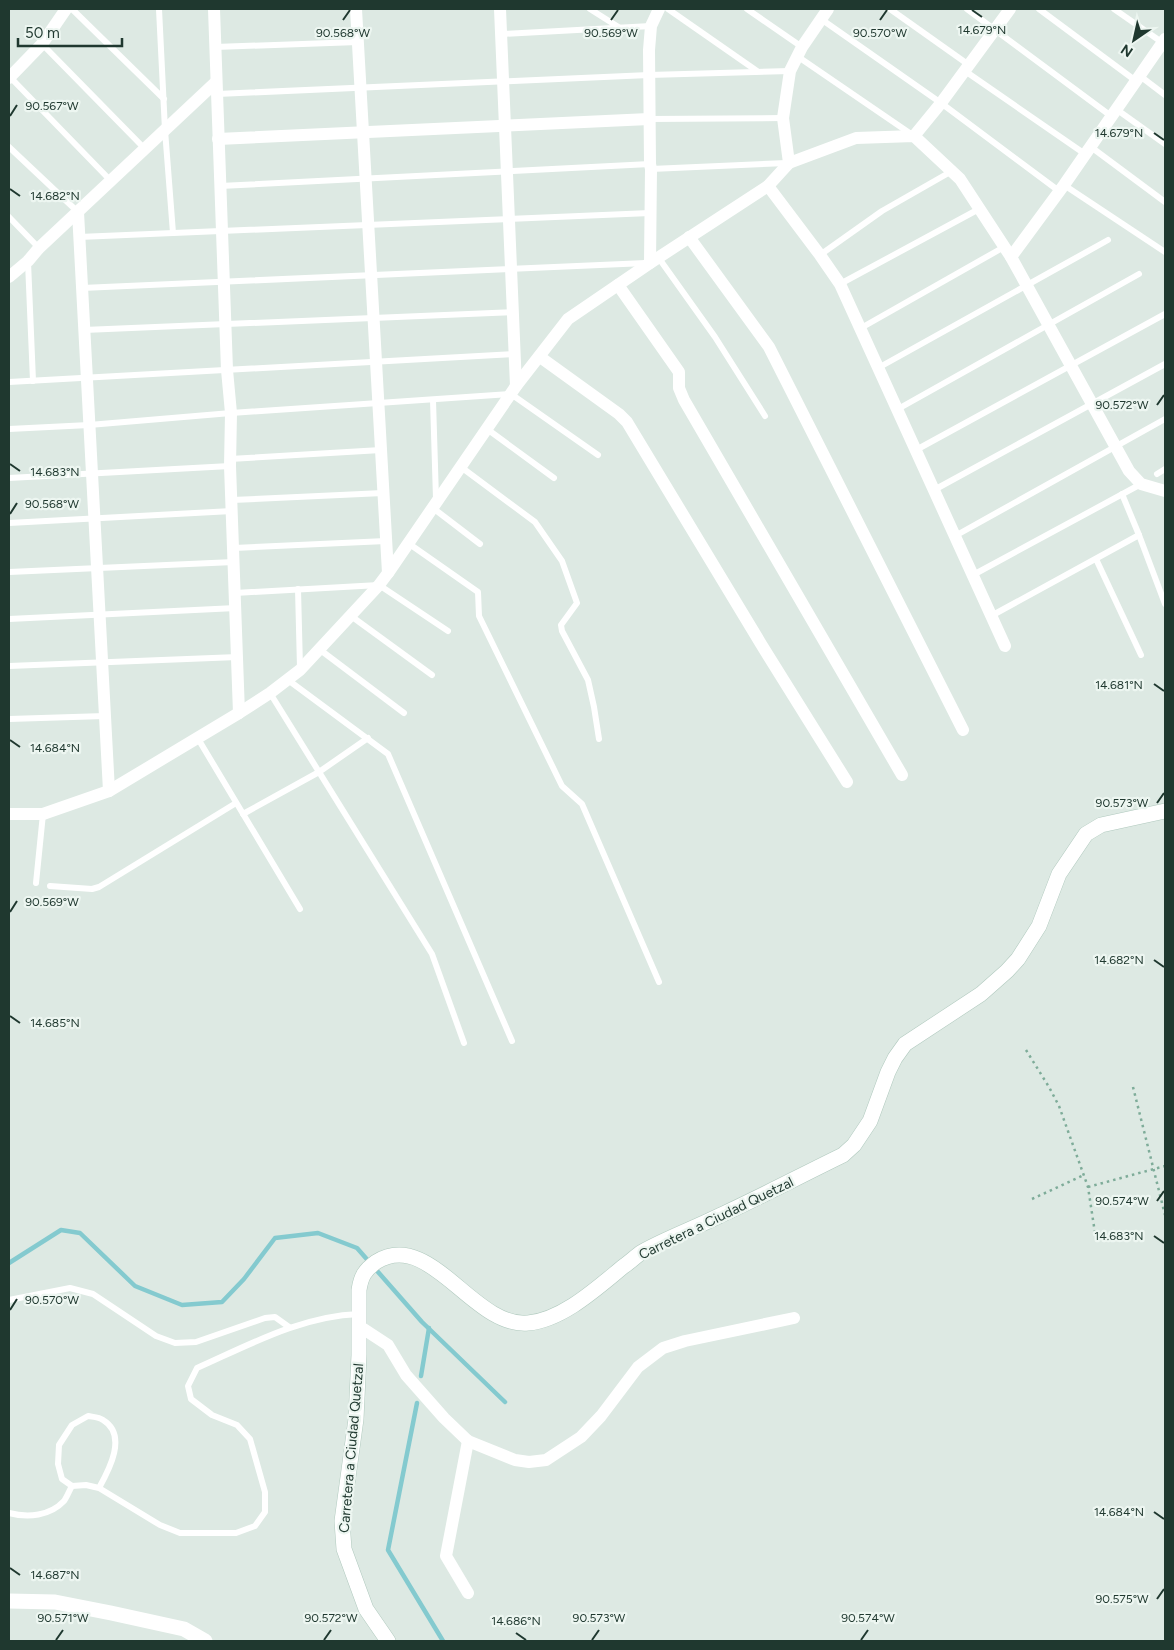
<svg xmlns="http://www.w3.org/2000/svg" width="1174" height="1650" font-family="Figtree,sans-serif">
  <rect width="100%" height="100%" fill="#dde9e3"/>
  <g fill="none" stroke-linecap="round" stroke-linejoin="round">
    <!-- stream -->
    <g stroke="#84cacf" stroke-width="4.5">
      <path d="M 9,1263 L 61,1230 L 80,1233 L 135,1286 L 182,1305 L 222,1302 L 244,1279 L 275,1238 L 318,1233 L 357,1248 L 422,1322 L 505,1402"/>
      <path d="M 421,1376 L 429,1328"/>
      <path d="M 417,1403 L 388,1550 L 443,1641"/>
    </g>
    <defs>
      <path id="secondary" d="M 388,1641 L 366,1609 L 344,1549 L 342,1521 L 356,1419 L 359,1355 L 359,1290 C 361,1276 365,1270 376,1262 C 430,1228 473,1328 528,1323 C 563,1320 598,1287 624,1266 C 630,1262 636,1256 642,1252 C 667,1238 695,1228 721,1215 C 762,1196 802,1175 843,1155 L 854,1145 L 870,1121 L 888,1072 L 895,1058 L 905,1044 L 981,994 L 1007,971 L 1018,959 L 1039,926 L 1059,874 L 1086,834 L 1101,825 L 1165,811"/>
    </defs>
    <!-- secondary casing -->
    <use href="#secondary" stroke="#b0c9be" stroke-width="16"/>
    <!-- path -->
    <g stroke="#7eac99" stroke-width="2.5" stroke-dasharray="2.5 4" stroke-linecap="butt">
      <path d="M 1026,1050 L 1049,1087 L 1059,1106 L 1088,1187 L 1095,1233"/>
      <path d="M 1133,1087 L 1165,1215"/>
      <path d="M 1088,1187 L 1165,1166"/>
      <path d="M 1032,1199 L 1084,1175"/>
    </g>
    <!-- service -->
    <g stroke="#fff" stroke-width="6">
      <path d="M 72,9 L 164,99"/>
      <path d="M 159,9 L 165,130 L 173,233"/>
      <path d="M 590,9 L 620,28"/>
      <path d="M 668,9 L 757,71"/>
      <path d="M 747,9 L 802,47"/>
      <path d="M 890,9 L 969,65"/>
      <path d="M 967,9 L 1111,116"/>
      <path d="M 1039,9 L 1136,81"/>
      <path d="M 1114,9 L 1163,43"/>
      <path d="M 821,19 L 941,103 L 1059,191"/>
      <path d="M 502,34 L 651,26"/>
      <path d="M 42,44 L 145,149"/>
      <path d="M 215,47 L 358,42"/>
      <path d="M 797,56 L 911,134"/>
      <path d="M 965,71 L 1085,154"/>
      <path d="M 1140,76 L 1165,95"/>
      <path d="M 10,77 L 111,181"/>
      <path d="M 217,94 L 649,75 L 790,71"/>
      <path d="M 1116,109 L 1165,144"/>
      <path d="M 649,119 L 783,118"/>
      <path d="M 9,147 L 78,212"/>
      <path d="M 1091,147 L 1165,202"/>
      <path d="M 651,169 L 787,163"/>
      <path d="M 1064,185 L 1165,252"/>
      <path d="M 220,186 L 650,164"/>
      <path d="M 9,217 L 39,248"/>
      <path d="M 79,237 L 650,213"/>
      <path d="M 820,255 L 882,211 L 952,171"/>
      <path d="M 658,257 L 715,337 L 765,416"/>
      <path d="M 28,262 L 33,381"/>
      <path d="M 840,284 L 979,209"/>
      <path d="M 82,288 L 646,263"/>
      <path d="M 861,328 L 1004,247"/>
      <path d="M 84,330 L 514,312"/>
      <path d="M 878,368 L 1108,240"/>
      <path d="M 9,382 L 515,354"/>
      <path d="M 433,400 L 436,499"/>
      <path d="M 898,409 L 1139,274"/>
      <path d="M 9,429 L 89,425 L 231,413 L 511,394 L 598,455"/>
      <path d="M 487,429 L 554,478"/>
      <path d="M 916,450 L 1165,314"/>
      <path d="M 230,459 L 381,450"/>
      <path d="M 461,467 L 535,522 L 562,561 L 577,603 L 561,625 L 562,631 L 588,680 L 594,707 L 599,739"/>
      <path d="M 1157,474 L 1165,469"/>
      <path d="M 9,478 L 230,466"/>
      <path d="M 934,490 L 1165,364"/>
      <path d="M 1122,494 L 1139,535 L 1165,604"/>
      <path d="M 232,500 L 383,493"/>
      <path d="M 433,508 L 480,544"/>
      <path d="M 9,523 L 232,511"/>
      <path d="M 955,536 L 1165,419"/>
      <path d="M 408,543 L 478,592 L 479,616 L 562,786 L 582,804 L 659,982"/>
      <path d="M 234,548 L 386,541"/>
      <path d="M 1096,559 L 1141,655"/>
      <path d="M 9,572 L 234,562"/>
      <path d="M 973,575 L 1141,484"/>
      <path d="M 298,589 L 300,668"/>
      <path d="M 235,593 L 379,585 L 448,631"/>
      <path d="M 351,616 L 432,675"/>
      <path d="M 991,616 L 1139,535"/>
      <path d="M 9,619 L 236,608"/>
      <path d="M 319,649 L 404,713"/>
      <path d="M 9,666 L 238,657"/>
      <path d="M 288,680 L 388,754 L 512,1041"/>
      <path d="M 270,693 L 432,954 L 464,1043"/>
      <path d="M 9,719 L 105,716"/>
      <path d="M 197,737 L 300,909"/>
      <path d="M 243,814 L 319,772 L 368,738"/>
      <path d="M 36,883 L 43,814"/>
      <path d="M 50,886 L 92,889 L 99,887 L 236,803"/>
      <path d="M 9,1300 L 70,1288 L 93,1294 L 156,1336 L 175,1343 L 196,1342 L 265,1318 L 275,1317 L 289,1327"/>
      <path d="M 99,1488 C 109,1470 128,1435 103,1420 C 99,1417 93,1417 88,1416 L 72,1425 L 59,1445 L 58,1464 L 62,1479 L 72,1486 L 86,1485 L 99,1488 L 160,1525 L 180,1533 L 236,1533 L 255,1526 L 265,1512 L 265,1492 L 250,1439 L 237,1425 L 212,1415 L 191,1399 L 188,1386 L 197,1368 C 249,1345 301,1316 359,1314"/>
      <path d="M 9,1513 C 28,1518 50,1516 64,1501 C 67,1497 69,1491 72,1486"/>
    </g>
    <!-- minor -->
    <g stroke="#fff" stroke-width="12">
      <path d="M 214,9 L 227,370 L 231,413 L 230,466 L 239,713"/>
      <path d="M 356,9 L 388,573"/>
      <path d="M 500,9 L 516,386"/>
      <path d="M 9,78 L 42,44 L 66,9"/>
      <path d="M 914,136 L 941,103 L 1010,9"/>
      <path d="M 218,139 C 362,131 506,127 649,119"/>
      <path d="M 789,163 L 783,118 L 790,71 L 802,47 L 828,9"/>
      <path d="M 768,186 L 820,255 L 840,284 L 1005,646"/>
      <path d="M 78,212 L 109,791"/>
      <path d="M 689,237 L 769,347 L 963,730"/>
      <path d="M 1011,257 L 1064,185 L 1165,39"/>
      <path d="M 650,263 L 651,169 L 650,164 L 649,50 L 651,26 L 659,9"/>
      <path d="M 9,277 L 28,261 L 39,248 L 216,82"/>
      <path d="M 618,285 L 679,372 L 679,388 L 684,400 L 902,775"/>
      <path d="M 540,357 L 619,414 L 627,422 L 761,644 L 847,782"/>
      <path d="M 9,814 L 43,814 L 109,791 L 239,713 L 270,693 L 300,670 L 379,585 L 388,573 L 516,386 L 568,319 L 650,263 L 768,186 L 789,163 L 856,138 L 914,136 L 960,179 L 1011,257 L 1129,471 L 1141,484 L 1165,491"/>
      <path d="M 359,1326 L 388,1345 L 406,1375 L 444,1418 L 468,1441 L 515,1460 L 529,1462 L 546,1460 L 581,1437 L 601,1416 L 638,1367 L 663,1348 L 685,1341 L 794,1318"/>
      <path d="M 468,1441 L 446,1556 L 468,1593"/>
    </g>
    <!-- tertiary -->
    <path stroke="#fff" stroke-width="15" d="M 9,1601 L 55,1602 L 111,1613 L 184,1629 L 205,1641"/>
    <!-- secondary -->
    <use href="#secondary" stroke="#fff" stroke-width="15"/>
  </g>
  <!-- ticks -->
  <path fill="none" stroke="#1f382f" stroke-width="2" d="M 972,10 L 982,17M 343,20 L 350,10M 611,20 L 618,10M 880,20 L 887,10M 10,116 L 17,105M 1154,133 L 1164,140M 10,189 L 20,196M 1157,405 L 1164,395M 10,464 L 20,471M 10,514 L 17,503M 1154,684 L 1164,691M 10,740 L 20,747M 1157,803 L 1164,793M 10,912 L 17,901M 1154,960 L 1164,967M 10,1016 L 20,1023M 1157,1201 L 1164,1191M 1154,1236 L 1164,1243M 10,1310 L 17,1299M 1154,1512 L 1164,1519M 10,1568 L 20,1575M 1157,1599 L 1164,1589M 516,1633 L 526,1640M 56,1640 L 63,1630M 324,1640 L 331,1630M 592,1640 L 599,1630M 861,1640 L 868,1630"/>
  <g text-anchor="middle" stroke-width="4.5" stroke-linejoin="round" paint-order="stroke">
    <!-- street labels -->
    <g font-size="14" fill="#1f382f" stroke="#edf6f1">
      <text transform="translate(716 1218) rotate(-26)" y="5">Carretera a Ciudad Quetzal</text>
      <text transform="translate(351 1448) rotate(-85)" y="5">Carretera a Ciudad Quetzal</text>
    </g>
  </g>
  <g font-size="12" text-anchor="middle" fill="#1f382f" stroke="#edf6f1" stroke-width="4.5" stroke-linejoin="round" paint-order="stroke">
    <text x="982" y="34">14.679°N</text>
    <text x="343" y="37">90.568°W</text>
    <text x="611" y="37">90.569°W</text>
    <text x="880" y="37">90.570°W</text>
    <text x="52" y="110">90.567°W</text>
    <text x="1119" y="137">14.679°N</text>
    <text x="55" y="200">14.682°N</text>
    <text x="1122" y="409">90.572°W</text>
    <text x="55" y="476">14.683°N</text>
    <text x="52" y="508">90.568°W</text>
    <text x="1119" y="689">14.681°N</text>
    <text x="55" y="752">14.684°N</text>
    <text x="1122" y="807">90.573°W</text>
    <text x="52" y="906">90.569°W</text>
    <text x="1119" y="964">14.682°N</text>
    <text x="55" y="1027">14.685°N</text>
    <text x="1122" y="1205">90.574°W</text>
    <text x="1119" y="1240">14.683°N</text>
    <text x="52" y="1304">90.570°W</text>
    <text x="1119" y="1516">14.684°N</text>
    <text x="55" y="1579">14.687°N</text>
    <text x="1122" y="1603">90.575°W</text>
    <text x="63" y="1622">90.571°W</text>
    <text x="331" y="1622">90.572°W</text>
    <text x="599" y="1622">90.573°W</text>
    <text x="868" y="1622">90.574°W</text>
    <text x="516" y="1625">14.686°N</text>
  </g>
  <!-- border -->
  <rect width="1174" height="1650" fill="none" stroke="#1f382f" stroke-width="20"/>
  <!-- north arrow -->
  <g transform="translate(1134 40) rotate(214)" stroke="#edf6f1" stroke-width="4" paint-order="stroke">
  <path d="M0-4L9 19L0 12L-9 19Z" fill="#1f382f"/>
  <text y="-8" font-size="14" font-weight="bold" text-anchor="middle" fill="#1f382f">N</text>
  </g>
  <!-- scale -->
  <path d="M18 38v8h104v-8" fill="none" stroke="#1f382f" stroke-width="2.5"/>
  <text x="25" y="38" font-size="15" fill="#1f382f" stroke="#edf6f1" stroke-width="4" paint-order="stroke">50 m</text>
</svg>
